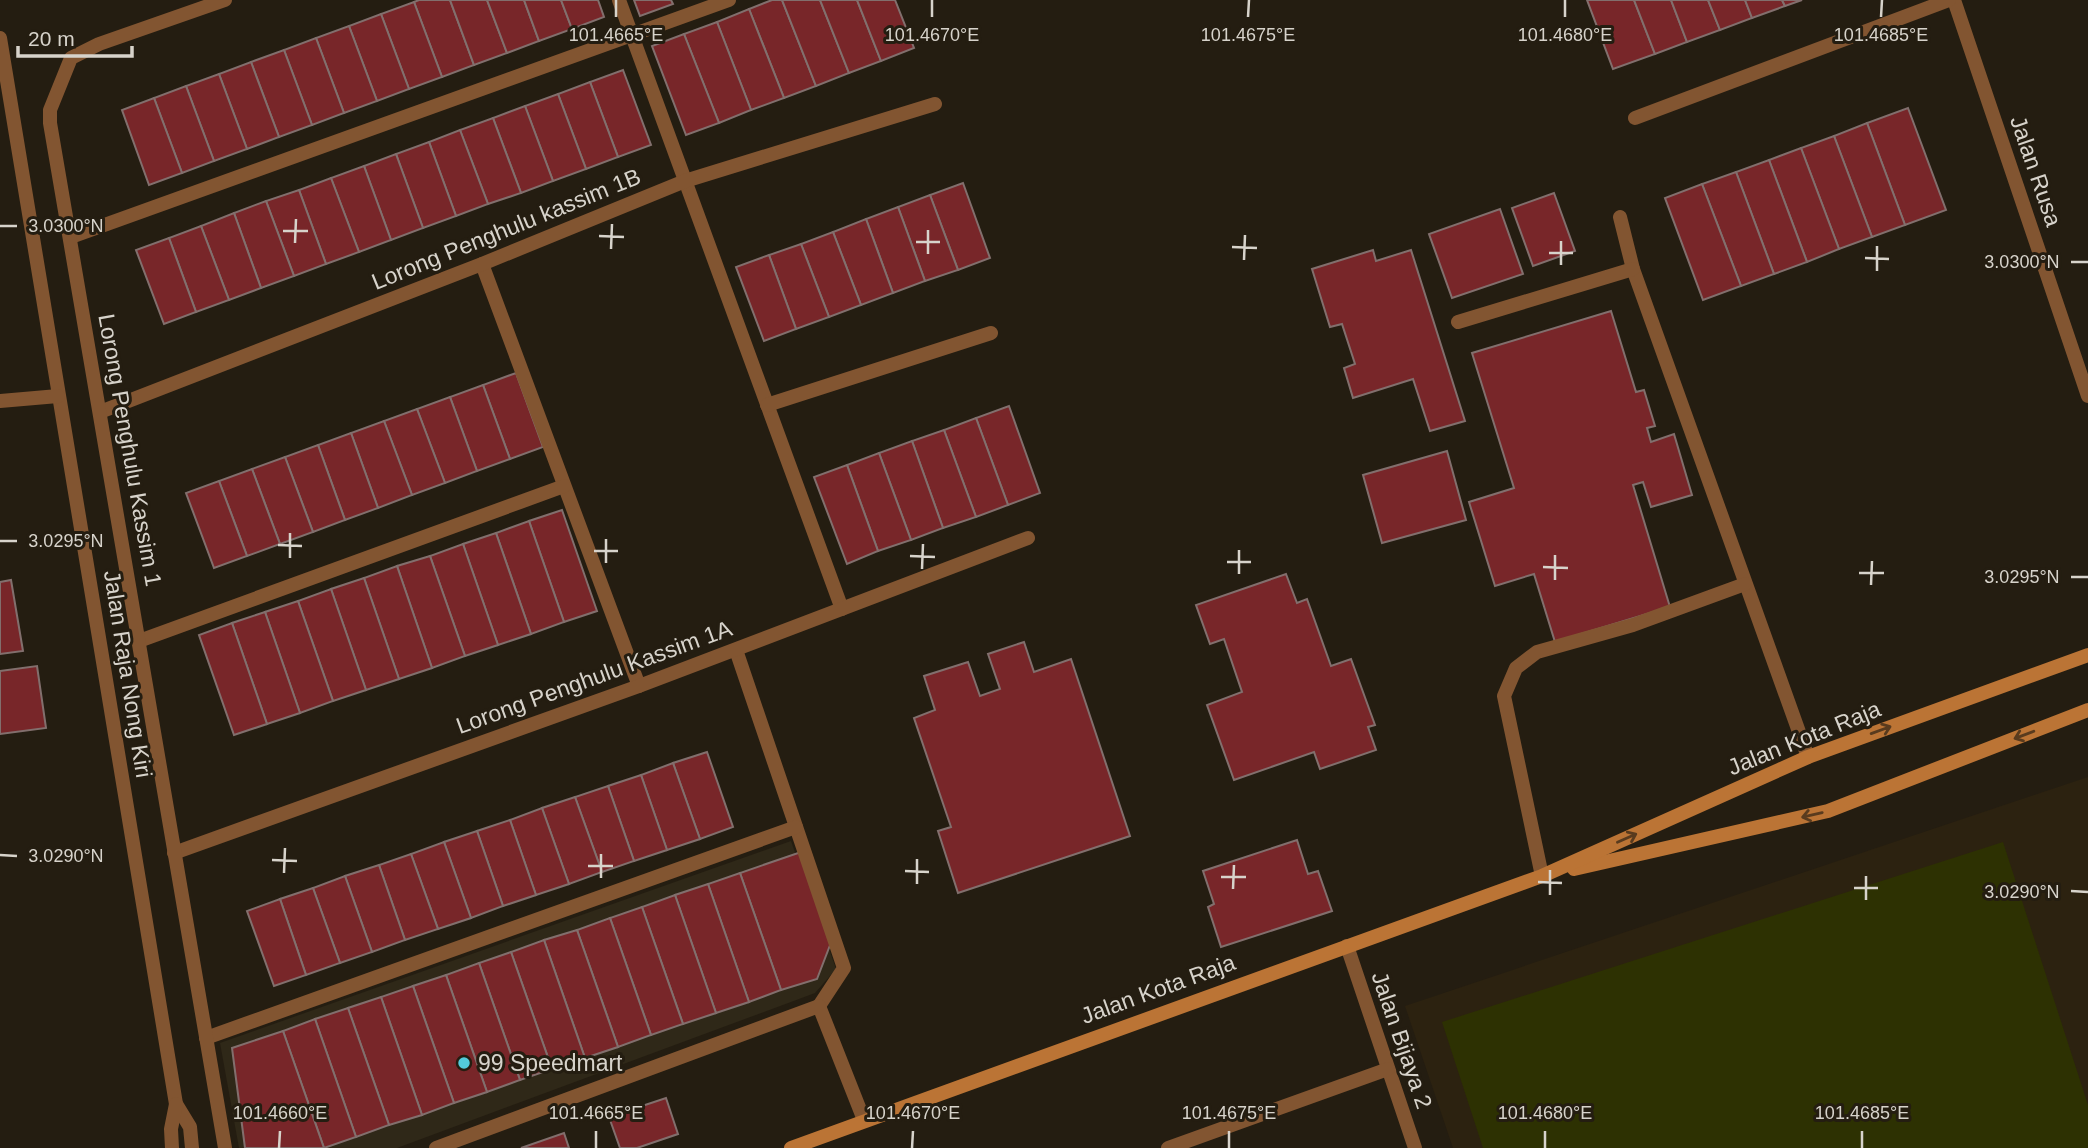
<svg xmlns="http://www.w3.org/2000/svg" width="2088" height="1148" font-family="Arial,sans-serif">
  <rect width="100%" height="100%" fill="#241d11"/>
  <!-- commercial -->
  <path fill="#2f2818" d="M 791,841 L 836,969 L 815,993 L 397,1148 L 239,1148 L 220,1043 Z"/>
  <!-- built -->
  <path fill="#2c2210" d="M 2088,777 L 2088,1148 L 1453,1148 L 1405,1006 Z"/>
  <!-- green -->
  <path fill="#2d3102" d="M 2003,842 L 2088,1105 L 2088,1148 L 1483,1148 L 1442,1022 Z"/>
  <!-- building -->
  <g fill="#782629" stroke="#826f6d" stroke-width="2">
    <path d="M 419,0 L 450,0 L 474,65 L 442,77 L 414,2 Z"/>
    <path d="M 450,0 L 487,0 L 507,53 L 474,65 Z"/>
    <path d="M 487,0 L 524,0 L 539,41 L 507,53 Z"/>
    <path d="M 524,0 L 561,0 L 572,29 L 539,41 Z"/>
    <path d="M 561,0 L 598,0 L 604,17 L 572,29 Z"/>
    <path d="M 634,0 L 671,0 L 673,4 L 640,16 Z"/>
    <path d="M 772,0 L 782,0 L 816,86 L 784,98 L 749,9 Z"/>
    <path d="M 782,0 L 820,0 L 849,73 L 816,86 Z"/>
    <path d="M 820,0 L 857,0 L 881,61 L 849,73 Z"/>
    <path d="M 857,0 L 895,0 L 914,48 L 881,61 Z"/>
    <path d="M 1587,0 L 1634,0 L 1655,54 L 1613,69 Z"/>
    <path d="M 1634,0 L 1671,0 L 1687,42 L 1655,54 Z"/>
    <path d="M 1671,0 L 1708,0 L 1720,30 L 1687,42 Z"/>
    <path d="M 1708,0 L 1745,0 L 1752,18 L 1720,30 Z"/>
    <path d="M 1745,0 L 1782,0 L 1785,6 L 1752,18 Z"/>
    <path d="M 1782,0 L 1802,0 L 1785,6 Z"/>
    <path d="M 414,2 L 442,77 L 409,89 L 381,14 Z"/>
    <path d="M 749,9 L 784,98 L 751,110 L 717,22 Z"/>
    <path d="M 381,14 L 409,89 L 377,101 L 349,26 Z"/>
    <path d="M 717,22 L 751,110 L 719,123 L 684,34 Z"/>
    <path d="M 349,26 L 377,101 L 344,113 L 316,38 Z"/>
    <path d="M 684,34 L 719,123 L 686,135 L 652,46 Z"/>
    <path d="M 316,38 L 344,113 L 312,125 L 284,50 Z"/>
    <path d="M 284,50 L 312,125 L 279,137 L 251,62 Z"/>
    <path d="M 251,62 L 279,137 L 247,149 L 219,74 Z"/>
    <path d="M 623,70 L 651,145 L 618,157 L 590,82 Z"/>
    <path d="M 219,74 L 247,149 L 214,161 L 186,86 Z"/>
    <path d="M 590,82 L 618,157 L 586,169 L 558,94 Z"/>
    <path d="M 186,86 L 214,161 L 182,173 L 154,98 Z"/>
    <path d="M 558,94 L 586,169 L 553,181 L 525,106 Z"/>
    <path d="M 154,98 L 182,173 L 149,185 L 122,110 Z"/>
    <path d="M 525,106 L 553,181 L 521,193 L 493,118 Z"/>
    <path d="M 1908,108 L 1946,210 L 1905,225 L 1867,123 Z"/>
    <path d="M 493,118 L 521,193 L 488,204 L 460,130 Z"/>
    <path d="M 1867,123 L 1905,225 L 1872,237 L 1834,136 Z"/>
    <path d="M 460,130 L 488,204 L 456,216 L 429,142 Z"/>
    <path d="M 1834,136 L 1872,237 L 1839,249 L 1801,148 Z"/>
    <path d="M 429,142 L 456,216 L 423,228 L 396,154 Z"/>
    <path d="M 1801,148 L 1839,249 L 1807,262 L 1769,160 Z"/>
    <path d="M 396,154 L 423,228 L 391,240 L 364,166 Z"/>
    <path d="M 1769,160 L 1807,262 L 1774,274 L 1736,172 Z"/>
    <path d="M 364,166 L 391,240 L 359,252 L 331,178 Z"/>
    <path d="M 1736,172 L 1774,274 L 1741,286 L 1702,184 Z"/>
    <path d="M 331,178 L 359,252 L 326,264 L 299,190 Z"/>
    <path d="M 963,183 L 990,258 L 958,270 L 930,195 Z"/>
    <path d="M 1702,184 L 1741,286 L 1703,300 L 1665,198 Z"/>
    <path d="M 299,190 L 326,264 L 294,276 L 266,201 Z"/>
    <path d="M 1554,193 L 1575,251 L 1533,266 L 1512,208 Z"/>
    <path d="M 930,195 L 958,270 L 925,281 L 898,207 Z"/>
    <path d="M 266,201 L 294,276 L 261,288 L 234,213 Z"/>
    <path d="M 898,207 L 925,281 L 893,293 L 866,219 Z"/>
    <path d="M 1500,209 L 1523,274 L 1452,298 L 1429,234 Z"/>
    <path d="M 234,213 L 261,288 L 229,300 L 201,226 Z"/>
    <path d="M 866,219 L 893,293 L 861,305 L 833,232 Z"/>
    <path d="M 201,226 L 229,300 L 196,312 L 169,238 Z"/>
    <path d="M 833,232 L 861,305 L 829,317 L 801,244 Z"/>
    <path d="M 169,238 L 196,312 L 164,324 L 136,250 Z"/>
    <path d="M 801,244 L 829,317 L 796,329 L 769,255 Z"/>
    <path d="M 1373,250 L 1376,261 L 1411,250 L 1465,421 L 1430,431 L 1413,379 L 1353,398 L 1344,368 L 1355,364 L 1342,324 L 1330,327 L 1312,269 Z"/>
    <path d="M 769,255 L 796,329 L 764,341 L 736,267 Z"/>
    <path d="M 1611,311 L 1636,392 L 1644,390 L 1655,426 L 1647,428 L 1651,442 L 1674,434 L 1692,495 L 1651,507 L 1643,482 L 1633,485 L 1670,607 L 1555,642 L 1534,574 L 1495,586 L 1469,502 L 1514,488 L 1472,353 Z"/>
    <path d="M 516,373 L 543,447 L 510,459 L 483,385 Z"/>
    <path d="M 483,385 L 510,459 L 477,471 L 450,397 Z"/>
    <path d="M 450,397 L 477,471 L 445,483 L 417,409 Z"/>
    <path d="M 1009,406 L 1040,493 L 1008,505 L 976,418 Z"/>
    <path d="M 417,409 L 445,483 L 412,495 L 384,421 Z"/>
    <path d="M 976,418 L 1008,505 L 976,517 L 944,430 Z"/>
    <path d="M 384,421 L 412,495 L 378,508 L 351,433 Z"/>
    <path d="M 944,430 L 976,517 L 943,528 L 912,441 Z"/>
    <path d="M 351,433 L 378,508 L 345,520 L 318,445 Z"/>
    <path d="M 912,441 L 943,528 L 911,540 L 879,453 Z"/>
    <path d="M 318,445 L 345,520 L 313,532 L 285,457 Z"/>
    <path d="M 1447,451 L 1466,520 L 1382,543 L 1363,475 Z"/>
    <path d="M 879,453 L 911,540 L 878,551 L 847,465 Z"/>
    <path d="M 285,457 L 313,532 L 280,544 L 252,469 Z"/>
    <path d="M 847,465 L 878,551 L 847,564 L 814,477 Z"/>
    <path d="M 252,469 L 280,544 L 247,556 L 219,481 Z"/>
    <path d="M 219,481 L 247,556 L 214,568 L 186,493 Z"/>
    <path d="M 562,510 L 597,611 L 564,622 L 529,521 Z"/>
    <path d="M 529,521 L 564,622 L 531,634 L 496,533 Z"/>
    <path d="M 496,533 L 531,634 L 498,645 L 463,544 Z"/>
    <path d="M 463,544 L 498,645 L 465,656 L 430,556 Z"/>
    <path d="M 430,556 L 465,656 L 432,668 L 397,566 Z"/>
    <path d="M 397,566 L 432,668 L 399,679 L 364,578 Z"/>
    <path d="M 1286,574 L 1297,603 L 1307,599 L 1331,666 L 1351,659 L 1375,725 L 1368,727 L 1376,750 L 1320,769 L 1314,752 L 1234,780 L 1207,705 L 1242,692 L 1224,639 L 1210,644 L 1196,605 Z"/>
    <path d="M 364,578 L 399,679 L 366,690 L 331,589 Z"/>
    <path d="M 11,580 L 23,651 L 0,654 L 0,582 Z"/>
    <path d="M 331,589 L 366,690 L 333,701 L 298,601 Z"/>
    <path d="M 298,601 L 333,701 L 300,713 L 265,612 Z"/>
    <path d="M 265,612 L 300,713 L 267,724 L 232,623 Z"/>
    <path d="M 232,623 L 267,724 L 234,735 L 199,635 Z"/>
    <path d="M 1024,642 L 1034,672 L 1071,659 L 1130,836 L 958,893 L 938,831 L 951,827 L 914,718 L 935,710 L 924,676 L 968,662 L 980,696 L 1000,689 L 988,654 Z"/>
    <path d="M 37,666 L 46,728 L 0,734 L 0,671 Z"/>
    <path d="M 707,752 L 733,827 L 700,839 L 673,763 Z"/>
    <path d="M 673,763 L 700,839 L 667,850 L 641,775 Z"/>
    <path d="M 641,775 L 667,850 L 634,861 L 608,786 Z"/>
    <path d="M 608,786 L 634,861 L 602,872 L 575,797 Z"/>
    <path d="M 575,797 L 602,872 L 569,884 L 542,808 Z"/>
    <path d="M 542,808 L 569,884 L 536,895 L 510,820 Z"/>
    <path d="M 510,820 L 536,895 L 503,906 L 477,831 Z"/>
    <path d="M 477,831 L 503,906 L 471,918 L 444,842 Z"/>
    <path d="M 1297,840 L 1308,874 L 1318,871 L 1332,911 L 1221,947 L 1208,907 L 1214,904 L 1203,871 Z"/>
    <path d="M 444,842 L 471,918 L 438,929 L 411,854 Z"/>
    <path d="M 801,852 L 832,940 L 817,979 L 781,990 L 740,873 Z"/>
    <path d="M 411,854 L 438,929 L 405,940 L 379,865 Z"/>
    <path d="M 379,865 L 405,940 L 372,952 L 345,876 Z"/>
    <path d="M 740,873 L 781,990 L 749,1002 L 708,884 Z"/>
    <path d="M 345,876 L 372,952 L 340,963 L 313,888 Z"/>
    <path d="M 708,884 L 749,1002 L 716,1013 L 675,895 Z"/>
    <path d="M 313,888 L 340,963 L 306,975 L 280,899 Z"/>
    <path d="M 675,895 L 716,1013 L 683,1024 L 642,907 Z"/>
    <path d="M 280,899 L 306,975 L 274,986 L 247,911 Z"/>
    <path d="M 642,907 L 683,1024 L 651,1035 L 610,918 Z"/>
    <path d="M 610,918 L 651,1035 L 618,1047 L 577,930 Z"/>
    <path d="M 577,930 L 618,1047 L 585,1058 L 544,940 Z"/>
    <path d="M 544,940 L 585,1058 L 552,1069 L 511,952 Z"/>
    <path d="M 511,952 L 552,1069 L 520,1080 L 479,963 Z"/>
    <path d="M 479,963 L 520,1080 L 487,1092 L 446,975 Z"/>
    <path d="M 446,975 L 487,1092 L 454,1103 L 413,986 Z"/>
    <path d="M 413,986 L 454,1103 L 422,1115 L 381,997 Z"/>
    <path d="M 381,997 L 422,1115 L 389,1125 L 348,1008 Z"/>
    <path d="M 348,1008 L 389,1125 L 356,1137 L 315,1019 Z"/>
    <path d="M 315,1019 L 356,1137 L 324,1148 L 283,1031 Z"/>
    <path d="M 283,1031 L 324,1148 L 245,1148 L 232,1048 Z"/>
    <path d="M 666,1098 L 678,1134 L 637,1148 L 620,1148 L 609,1117 Z"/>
    <path d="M 564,1133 L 569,1148 L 521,1148 Z"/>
  </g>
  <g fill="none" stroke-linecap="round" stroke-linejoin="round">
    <!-- lane -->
    <g stroke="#825531" stroke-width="14">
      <path d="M 619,0 L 842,609"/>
      <path d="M 1620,217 L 1633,269 L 1808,757"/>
      <path d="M 71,237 L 729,0"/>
      <path d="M 482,264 L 639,686"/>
      <path d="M 1458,322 L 1633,269"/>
      <path d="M 767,405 L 991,333"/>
      <path d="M 139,641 L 564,486"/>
      <path d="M 736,650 L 844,968 L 819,1006"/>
      <path d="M 1542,876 L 1504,696 L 1516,668 L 1537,652 L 1633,625 L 1745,584"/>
      <path d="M 206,1038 L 796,827"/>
    </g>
    <!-- street -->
    <g stroke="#825531" stroke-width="14">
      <path d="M 1954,0 L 2088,396"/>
      <path d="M 0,38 L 176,1104 L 190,1127 L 192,1148"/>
      <path d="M 1635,118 L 1949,0"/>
      <path d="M 0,401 L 58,396"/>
      <path d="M 100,412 L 482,264 L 685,181 L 935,104"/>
      <path d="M 174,853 L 639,686 L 1028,538"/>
      <path d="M 1347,946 L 1415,1148"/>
      <path d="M 172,1148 L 171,1129 L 176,1104"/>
      <path d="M 225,1148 L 50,123 L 50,110 L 71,58 L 99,44 L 225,0"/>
      <path d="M 436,1148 L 819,1006 L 864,1120"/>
      <path d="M 1168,1148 L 1388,1069"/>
    </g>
    <!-- secondary -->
    <g stroke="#bb7435" stroke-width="14">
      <path d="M 1574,869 L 1828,811 L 2088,710"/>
      <path d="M 791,1148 L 1542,876 L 1808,757 L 2088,655"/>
    </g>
  </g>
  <!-- one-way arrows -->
  <defs><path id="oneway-shaft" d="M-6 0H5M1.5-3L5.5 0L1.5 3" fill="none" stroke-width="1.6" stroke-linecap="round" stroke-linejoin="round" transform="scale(1.75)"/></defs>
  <g stroke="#593b1e">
    <use href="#oneway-shaft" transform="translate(1881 730) rotate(-20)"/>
    <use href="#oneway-shaft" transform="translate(2024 735) rotate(159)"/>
    <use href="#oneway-shaft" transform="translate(1812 815) rotate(167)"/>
    <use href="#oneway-shaft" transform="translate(1627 838) rotate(-24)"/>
  </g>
  <!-- ticks -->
  <path fill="none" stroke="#d7d3cb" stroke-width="2.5" d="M 616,17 L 616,0M 932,17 L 932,0M 1248,17 L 1249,0M 1565,17 L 1565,0M 1881,17 L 1882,0M 0,226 L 17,226M 283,231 L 308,231M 599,236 L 624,237M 916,242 L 940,242M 295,243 L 296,219M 1232,247 L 1257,248M 611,249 L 612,224M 1549,253 L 1573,253M 928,254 L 928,230M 1865,258 L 1889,259M 1244,260 L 1245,235M 2071,262 L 2088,262M 1561,265 L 1561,241M 1877,271 L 1877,246M 0,541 L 17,541M 278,545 L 302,546M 594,551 L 618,551M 910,556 L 935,557M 290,558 L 290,533M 1227,562 L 1251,562M 606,563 L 606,539M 1543,567 L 1568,568M 922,569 L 923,544M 1859,573 L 1884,573M 1239,574 L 1239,550M 2071,577 L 2088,577M 1555,580 L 1555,555M 1871,585 L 1872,561M 0,855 L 17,856M 272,860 L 297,861M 588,866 L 613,866M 905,871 L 929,872M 284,873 L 285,848M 1221,877 L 1246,877M 601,878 L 601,854M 1538,882 L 1562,883M 917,884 L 917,859M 1854,888 L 1878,888M 1233,889 L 1234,865M 2071,891 L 2088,892M 1550,895 L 1550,870M 1866,900 L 1866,876M 279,1148 L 280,1131M 596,1148 L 596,1131M 912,1148 L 913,1131M 1229,1148 L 1229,1131M 1545,1148 L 1545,1131M 1862,1148 L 1862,1131"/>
  <!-- markers -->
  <circle fill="#53cbdb" stroke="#241d11" stroke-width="2.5" cx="464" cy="1063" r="7"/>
  <g text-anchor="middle" stroke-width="6" stroke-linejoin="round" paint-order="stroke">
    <!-- street labels -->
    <g font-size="23" fill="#d7d3cb" stroke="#241d11">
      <text transform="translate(2036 171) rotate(71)" y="8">Jalan Rusa</text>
      <text transform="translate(506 229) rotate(-22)" y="8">Lorong Penghulu kassim 1B</text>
      <text transform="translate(130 450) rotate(80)" y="8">Lorong Penghulu Kassim 1</text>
      <text transform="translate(128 674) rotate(81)" y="8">Jalan Raja Nong Kiri</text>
      <text transform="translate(594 677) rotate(-20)" y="8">Lorong Penghulu Kassim 1A</text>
      <text transform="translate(1804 738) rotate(-22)" y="8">Jalan Kota Raja</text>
      <text transform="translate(1158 989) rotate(-20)" y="8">Jalan Kota Raja</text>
      <text transform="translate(1402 1040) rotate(71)" y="8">Jalan Bijaya 2</text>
    </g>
    <!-- poi labels -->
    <g font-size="23" fill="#d7d3cb" stroke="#241d11" text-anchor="start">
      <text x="478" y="1071">99 Speedmart</text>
    </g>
  </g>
  <g font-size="18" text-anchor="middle" fill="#d7d3cb" stroke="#241d11" stroke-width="6" stroke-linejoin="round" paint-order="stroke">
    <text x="616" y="41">101.4665°E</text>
    <text x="932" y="41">101.4670°E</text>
    <text x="1248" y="41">101.4675°E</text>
    <text x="1565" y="41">101.4680°E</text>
    <text x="1881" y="41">101.4685°E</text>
    <text x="66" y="232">3.0300°N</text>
    <text x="2022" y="268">3.0300°N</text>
    <text x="66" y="547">3.0295°N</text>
    <text x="2022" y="583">3.0295°N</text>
    <text x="66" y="862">3.0290°N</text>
    <text x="2022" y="898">3.0290°N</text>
    <text x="280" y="1119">101.4660°E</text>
    <text x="596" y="1119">101.4665°E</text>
    <text x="913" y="1119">101.4670°E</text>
    <text x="1229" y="1119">101.4675°E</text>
    <text x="1545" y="1119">101.4680°E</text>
    <text x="1862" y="1119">101.4685°E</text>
  </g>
  <!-- scale -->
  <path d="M18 46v10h114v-10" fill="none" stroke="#d7d3cb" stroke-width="3.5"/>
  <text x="28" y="46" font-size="21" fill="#d7d3cb" stroke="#241d11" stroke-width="5" paint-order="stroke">20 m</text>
</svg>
